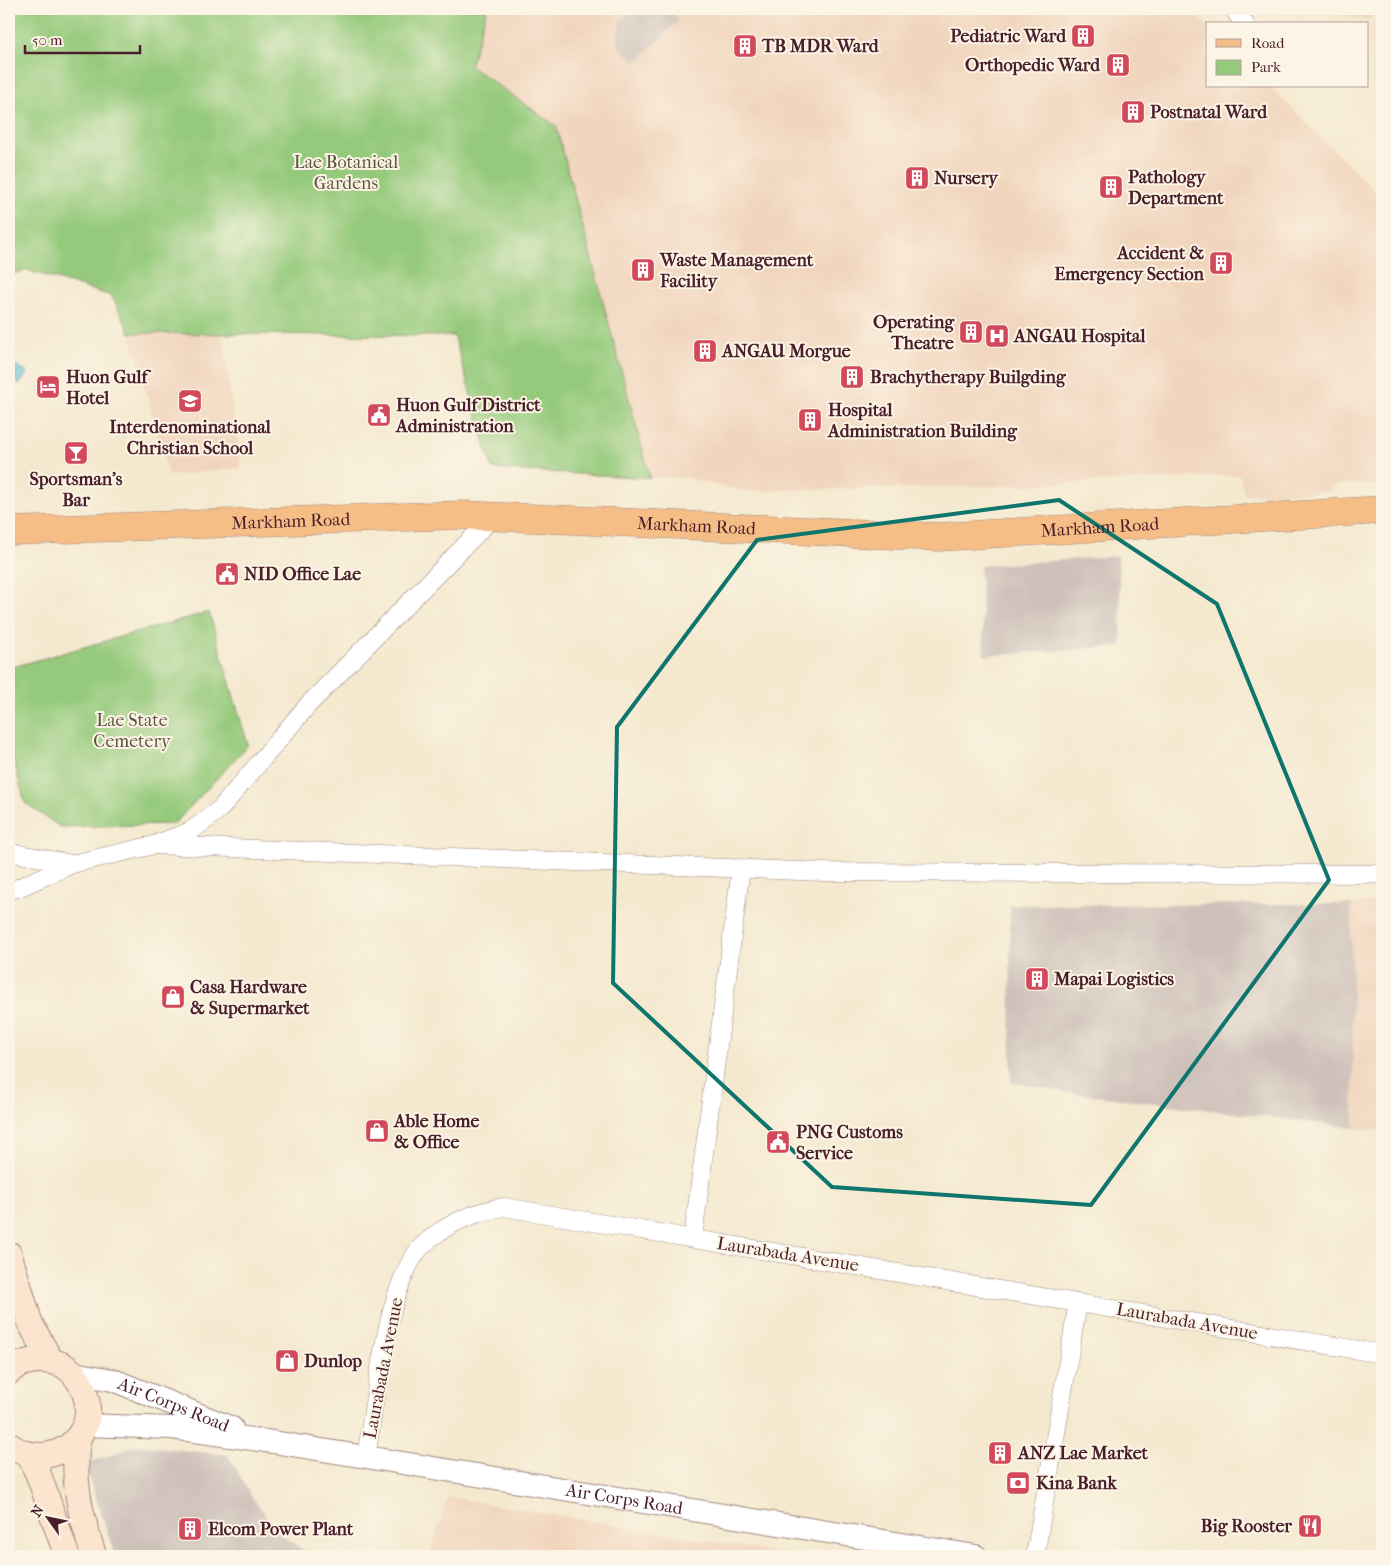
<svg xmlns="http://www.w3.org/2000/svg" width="1391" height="1565" font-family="'IM FELL French Canon',serif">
  <rect width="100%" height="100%" fill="#fcf5e5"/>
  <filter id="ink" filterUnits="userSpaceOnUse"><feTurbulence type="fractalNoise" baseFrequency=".02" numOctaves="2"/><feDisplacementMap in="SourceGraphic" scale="10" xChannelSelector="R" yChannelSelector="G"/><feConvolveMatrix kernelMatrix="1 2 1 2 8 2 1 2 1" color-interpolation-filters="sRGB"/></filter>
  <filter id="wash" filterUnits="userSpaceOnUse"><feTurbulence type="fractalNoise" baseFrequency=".0096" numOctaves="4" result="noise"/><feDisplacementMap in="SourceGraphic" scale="20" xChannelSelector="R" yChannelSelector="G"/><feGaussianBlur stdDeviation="1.12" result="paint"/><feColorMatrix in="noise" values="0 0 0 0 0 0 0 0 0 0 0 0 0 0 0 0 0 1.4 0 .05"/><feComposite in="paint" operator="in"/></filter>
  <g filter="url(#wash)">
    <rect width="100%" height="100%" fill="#f4e9cf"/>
    <!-- built -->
    <g fill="#f1d5bd">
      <path d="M 487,9 L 1188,9 L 1207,25 L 1207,86 L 1270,86 L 1382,198 L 1382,485 L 1338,484 L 1326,492 L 1245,495 L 1239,475 L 1006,486 L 741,491 L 686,478 L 650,478 L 556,126 L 470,66 Z"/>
      <path d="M 1311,9 L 1379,9 L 1368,20 Z"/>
      <path d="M 130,333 L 222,334 L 241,468 L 169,476 Z"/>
      <path d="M 1382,901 L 1382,1130 L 1354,1128 L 1351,904 Z"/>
      <path d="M 448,1497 L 798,1556 L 429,1556 Z"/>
    </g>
    <!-- industrial -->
    <g fill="#cec1ba">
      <path d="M 633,9 L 669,9 L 679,20 L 636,62 L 617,44 L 620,21 Z"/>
      <path d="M 1118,556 L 1122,646 L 984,656 L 980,566 Z"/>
      <path d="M 1351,904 L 1354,1128 L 1064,1092 L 1011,1082 L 1010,905 Z"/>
      <path d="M 136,1445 L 228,1455 L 252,1497 L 280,1534 L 312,1556 L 115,1556 L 85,1465 Z"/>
    </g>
    <!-- green -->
    <g fill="#95ca7c" stroke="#707454">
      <path d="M 9,9 L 487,9 L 470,66 L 556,126 L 650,478 L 492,469 L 454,336 L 130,333 L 112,296 L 27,270 L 9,275 Z"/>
      <path d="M 209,612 L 248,745 L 174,824 L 60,827 L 25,803 L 9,743 L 9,668 Z"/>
    </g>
    <!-- water -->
    <path fill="#55bad3" stroke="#506c7f" d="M 9,360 L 28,373 L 20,384 L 9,376 Z"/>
  </g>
  <g filter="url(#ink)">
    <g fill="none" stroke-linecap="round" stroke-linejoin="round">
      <defs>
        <g id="minor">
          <path d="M 1233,9 L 1245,24"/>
          <path d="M 154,845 L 824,872 L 1382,874"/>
          <path d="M 9,852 L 72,864"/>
          <path d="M 9,890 L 18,888 L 72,864 L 154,845 L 191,831 L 220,809 L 308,705 L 494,516"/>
          <path d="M 693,1238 L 741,868"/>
          <path d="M 366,1458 C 375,1405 386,1283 422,1246 C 443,1225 476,1211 504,1207 L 1382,1354"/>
          <path d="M 1035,1556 L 1078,1303"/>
        </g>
        <g id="tertiary">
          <path id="s1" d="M 73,1373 L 113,1380 L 232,1428"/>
          <path id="s2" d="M 85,1425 L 172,1428 L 273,1442 L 976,1556"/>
        </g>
        <g id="secondary">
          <path d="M 9,1254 L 30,1323 L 51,1361"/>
          <path d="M 9,1372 C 20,1362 33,1359 48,1361 C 60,1362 70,1368 77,1378 C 111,1426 57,1478 9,1445"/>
          <path d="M 78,1438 C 71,1481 81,1516 94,1556"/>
          <path d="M 29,1455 L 39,1476 L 67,1556"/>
        </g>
        <g id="primary">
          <path id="s3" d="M 9,531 L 462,515 L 938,537 L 1382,510"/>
        </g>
      </defs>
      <!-- minor casing -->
      <use href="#minor" stroke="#9f847d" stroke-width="19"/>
      <!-- tertiary casing -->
      <use href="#tertiary" stroke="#9f847d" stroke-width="24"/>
      <!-- secondary casing -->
      <use href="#secondary" stroke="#9f847d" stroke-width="27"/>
      <!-- primary casing -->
      <use href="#primary" stroke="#9f847d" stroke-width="29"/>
      <!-- minor -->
      <use href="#minor" stroke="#fff" stroke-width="18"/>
      <!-- tertiary -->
      <use href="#tertiary" stroke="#fff" stroke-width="22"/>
      <!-- secondary -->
      <use href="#secondary" stroke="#fbe5cf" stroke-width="25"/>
      <!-- primary -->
      <use href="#primary" stroke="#f6be87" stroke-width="28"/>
    </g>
  </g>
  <!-- marked area -->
  <path fill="none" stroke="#0f766e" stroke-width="4" stroke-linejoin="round" d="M 1059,500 L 1217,604 L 1329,880 L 1091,1205 L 832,1187 L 613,983 L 617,727 L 757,540 Z"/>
  <!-- icons -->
  <defs>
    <symbol id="building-square" viewBox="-11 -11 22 22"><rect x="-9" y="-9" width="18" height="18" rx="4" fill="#d1495b" stroke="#fcf5e5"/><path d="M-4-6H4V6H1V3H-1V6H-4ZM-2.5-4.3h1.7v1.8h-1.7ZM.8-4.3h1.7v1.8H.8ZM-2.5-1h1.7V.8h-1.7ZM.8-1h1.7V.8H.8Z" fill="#fff"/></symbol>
    <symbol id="hospital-square" viewBox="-11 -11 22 22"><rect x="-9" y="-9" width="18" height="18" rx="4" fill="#d1495b" stroke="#fcf5e5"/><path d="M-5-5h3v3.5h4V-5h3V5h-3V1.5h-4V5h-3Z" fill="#fff"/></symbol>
    <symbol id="hotel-square" viewBox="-11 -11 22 22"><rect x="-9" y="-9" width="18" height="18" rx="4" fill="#d1495b" stroke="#fcf5e5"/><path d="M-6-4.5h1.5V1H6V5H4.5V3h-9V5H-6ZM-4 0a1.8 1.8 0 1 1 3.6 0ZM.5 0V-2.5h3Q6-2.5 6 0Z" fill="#fff"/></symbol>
    <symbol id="school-square" viewBox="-11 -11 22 22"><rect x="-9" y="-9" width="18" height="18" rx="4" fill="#d1495b" stroke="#fcf5e5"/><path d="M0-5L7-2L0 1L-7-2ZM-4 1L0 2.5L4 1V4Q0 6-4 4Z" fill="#fff"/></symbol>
    <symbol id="civic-square" viewBox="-11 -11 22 22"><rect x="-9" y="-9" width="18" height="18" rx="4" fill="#d1495b" stroke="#fcf5e5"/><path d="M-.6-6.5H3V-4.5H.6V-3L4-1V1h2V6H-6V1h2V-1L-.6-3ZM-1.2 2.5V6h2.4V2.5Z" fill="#fff"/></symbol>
    <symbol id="bar-square" viewBox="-11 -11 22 22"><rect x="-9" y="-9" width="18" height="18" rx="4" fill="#d1495b" stroke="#fcf5e5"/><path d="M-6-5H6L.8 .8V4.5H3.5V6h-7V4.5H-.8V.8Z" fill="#fff"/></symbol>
    <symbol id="shop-square" viewBox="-11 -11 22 22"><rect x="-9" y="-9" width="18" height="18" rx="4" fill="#d1495b" stroke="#fcf5e5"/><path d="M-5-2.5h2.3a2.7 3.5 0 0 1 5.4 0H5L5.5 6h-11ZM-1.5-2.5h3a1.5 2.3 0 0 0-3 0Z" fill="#fff"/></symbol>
    <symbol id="bank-square" viewBox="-11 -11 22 22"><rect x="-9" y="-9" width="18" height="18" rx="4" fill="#d1495b" stroke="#fcf5e5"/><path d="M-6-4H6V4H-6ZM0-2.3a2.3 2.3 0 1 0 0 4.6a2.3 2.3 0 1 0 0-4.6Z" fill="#fff"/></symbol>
    <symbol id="restaurant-square" viewBox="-11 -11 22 22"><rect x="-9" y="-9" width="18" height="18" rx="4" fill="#d1495b" stroke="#fcf5e5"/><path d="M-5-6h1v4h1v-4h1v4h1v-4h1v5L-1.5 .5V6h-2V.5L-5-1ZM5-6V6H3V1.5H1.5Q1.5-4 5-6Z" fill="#fff"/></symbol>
  </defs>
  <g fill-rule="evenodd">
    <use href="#building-square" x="1069" y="22" width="28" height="28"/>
    <use href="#building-square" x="731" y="32" width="28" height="28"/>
    <use href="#building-square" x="1104" y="51" width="28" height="28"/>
    <use href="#building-square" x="1119" y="98" width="28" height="28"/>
    <use href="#building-square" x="903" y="164" width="28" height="28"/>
    <use href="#building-square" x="1097" y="173" width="28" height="28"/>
    <use href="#building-square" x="1207" y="249" width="28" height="28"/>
    <use href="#building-square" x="629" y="256" width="28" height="28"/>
    <use href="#building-square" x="957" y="318" width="28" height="28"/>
    <use href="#hospital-square" x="983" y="322" width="28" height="28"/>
    <use href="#building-square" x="691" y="337" width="28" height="28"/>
    <use href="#building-square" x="838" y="363" width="28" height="28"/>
    <use href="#hotel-square" x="34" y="373" width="28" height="28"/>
    <use href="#school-square" x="176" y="387" width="28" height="28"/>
    <use href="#civic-square" x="365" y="401" width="28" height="28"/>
    <use href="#building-square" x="796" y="406" width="28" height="28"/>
    <use href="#bar-square" x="62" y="439" width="28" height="28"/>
    <use href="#civic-square" x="213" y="560" width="28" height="28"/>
    <use href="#building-square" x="1023" y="965" width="28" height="28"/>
    <use href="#shop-square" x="159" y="983" width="28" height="28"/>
    <use href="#shop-square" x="363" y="1117" width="28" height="28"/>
    <use href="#civic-square" x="764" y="1128" width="28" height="28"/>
    <use href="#shop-square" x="273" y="1347" width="28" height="28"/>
    <use href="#building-square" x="986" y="1439" width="28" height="28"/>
    <use href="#bank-square" x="1004" y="1469" width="28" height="28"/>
    <use href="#restaurant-square" x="1296" y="1512" width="28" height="28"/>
    <use href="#building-square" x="176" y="1515" width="28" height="28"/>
  </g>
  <g text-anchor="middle" stroke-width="4" stroke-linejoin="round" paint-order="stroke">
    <!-- poi labels -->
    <g font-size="18" font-weight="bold" fill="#4a1f2b" stroke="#fcf5e5" text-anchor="start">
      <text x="1066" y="42" text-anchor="end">Pediatric Ward</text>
      <text x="762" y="52">TB MDR Ward</text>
      <text x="1100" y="71" text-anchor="end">Orthopedic Ward</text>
      <text x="1150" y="118">Postnatal Ward</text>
      <text x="1128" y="183">Pathology<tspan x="1128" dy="21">Department</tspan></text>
      <text x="934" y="184">Nursery</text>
      <text x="1204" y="259" text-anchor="end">Accident &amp;<tspan x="1204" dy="21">Emergency Section</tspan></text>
      <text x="660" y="266">Waste Management<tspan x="660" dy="21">Facility</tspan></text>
      <text x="954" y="328" text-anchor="end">Operating<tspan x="954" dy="21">Theatre</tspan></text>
      <text x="1014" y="342">ANGAU Hospital</text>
      <text x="722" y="357">ANGAU Morgue</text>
      <text x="66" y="383">Huon Gulf<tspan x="66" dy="21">Hotel</tspan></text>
      <text x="870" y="383">Brachytherapy Builgding</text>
      <text x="396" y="411">Huon Gulf District<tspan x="396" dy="21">Administration</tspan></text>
      <text x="828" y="416">Hospital<tspan x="828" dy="21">Administration Building</tspan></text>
      <text x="190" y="433" text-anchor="middle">Interdenominational<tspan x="190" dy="21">Christian School</tspan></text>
      <text x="76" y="485" text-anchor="middle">Sportsman's<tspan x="76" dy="21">Bar</tspan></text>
      <text x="244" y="580">NID Office Lae</text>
      <text x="1054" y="985">Mapai Logistics</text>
      <text x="190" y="993">Casa Hardware<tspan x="190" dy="21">&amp; Supermarket</tspan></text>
      <text x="394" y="1127">Able Home<tspan x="394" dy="21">&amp; Office</tspan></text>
      <text x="796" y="1138">PNG Customs<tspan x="796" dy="21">Service</tspan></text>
      <text x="304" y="1367">Dunlop</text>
      <text x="1018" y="1459">ANZ Lae Market</text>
      <text x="1036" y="1489">Kina Bank</text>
      <text x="1292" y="1532" text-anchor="end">Big Rooster</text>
      <text x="208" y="1535">Elcom Power Plant</text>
    </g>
    <!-- park labels -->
    <g font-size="18" fill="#605243" stroke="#fcf5e5">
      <text x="346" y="168">Lae Botanical<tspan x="346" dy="21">Gardens</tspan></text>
      <text x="132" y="726">Lae State<tspan x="132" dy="21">Cemetery</tspan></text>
    </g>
    <!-- street labels -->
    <g font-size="18" fill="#4a1f2b" stroke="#fcf5e5">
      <text dy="6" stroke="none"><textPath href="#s3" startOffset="282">Markham Road</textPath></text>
      <text dy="6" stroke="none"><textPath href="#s3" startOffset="688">Markham Road</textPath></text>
      <text dy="6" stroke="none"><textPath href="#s3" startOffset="1092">Markham Road</textPath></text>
      <text transform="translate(788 1254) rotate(9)" y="6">Laurabada Avenue</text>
      <text transform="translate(1187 1321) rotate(10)" y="6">Laurabada Avenue</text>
      <text transform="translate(383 1368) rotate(-79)" y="6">Laurabada Avenue</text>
      <text dy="6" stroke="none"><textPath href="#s1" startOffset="106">Air Corps Road</textPath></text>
      <text dy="6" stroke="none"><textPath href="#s2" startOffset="545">Air Corps Road</textPath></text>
    </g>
  </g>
  <!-- margin -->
  <rect width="1391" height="1565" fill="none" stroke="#fcf5e5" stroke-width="30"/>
  <!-- legend -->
  <rect x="1206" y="22" width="162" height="65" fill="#fcf5e5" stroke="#b59f9b"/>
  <rect x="1216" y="39" width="25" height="8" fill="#f6be87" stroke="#b59f9b"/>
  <text x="1251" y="48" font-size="15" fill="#4a1f2b">Road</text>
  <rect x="1216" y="60" width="25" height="15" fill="#95ca7c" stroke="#b59f9b"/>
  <text x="1251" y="72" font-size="15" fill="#4a1f2b">Park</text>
  <!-- north arrow -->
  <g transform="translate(48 1518) rotate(303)" stroke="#fcf5e5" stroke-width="4" paint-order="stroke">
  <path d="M0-4L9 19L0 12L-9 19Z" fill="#4a1f2b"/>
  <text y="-8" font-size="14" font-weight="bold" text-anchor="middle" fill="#4a1f2b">N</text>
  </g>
  <!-- scale -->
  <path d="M25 45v8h115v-8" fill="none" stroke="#4a1f2b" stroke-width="2.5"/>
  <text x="32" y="45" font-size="15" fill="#4a1f2b" stroke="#fcf5e5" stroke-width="4" paint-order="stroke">50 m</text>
</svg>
